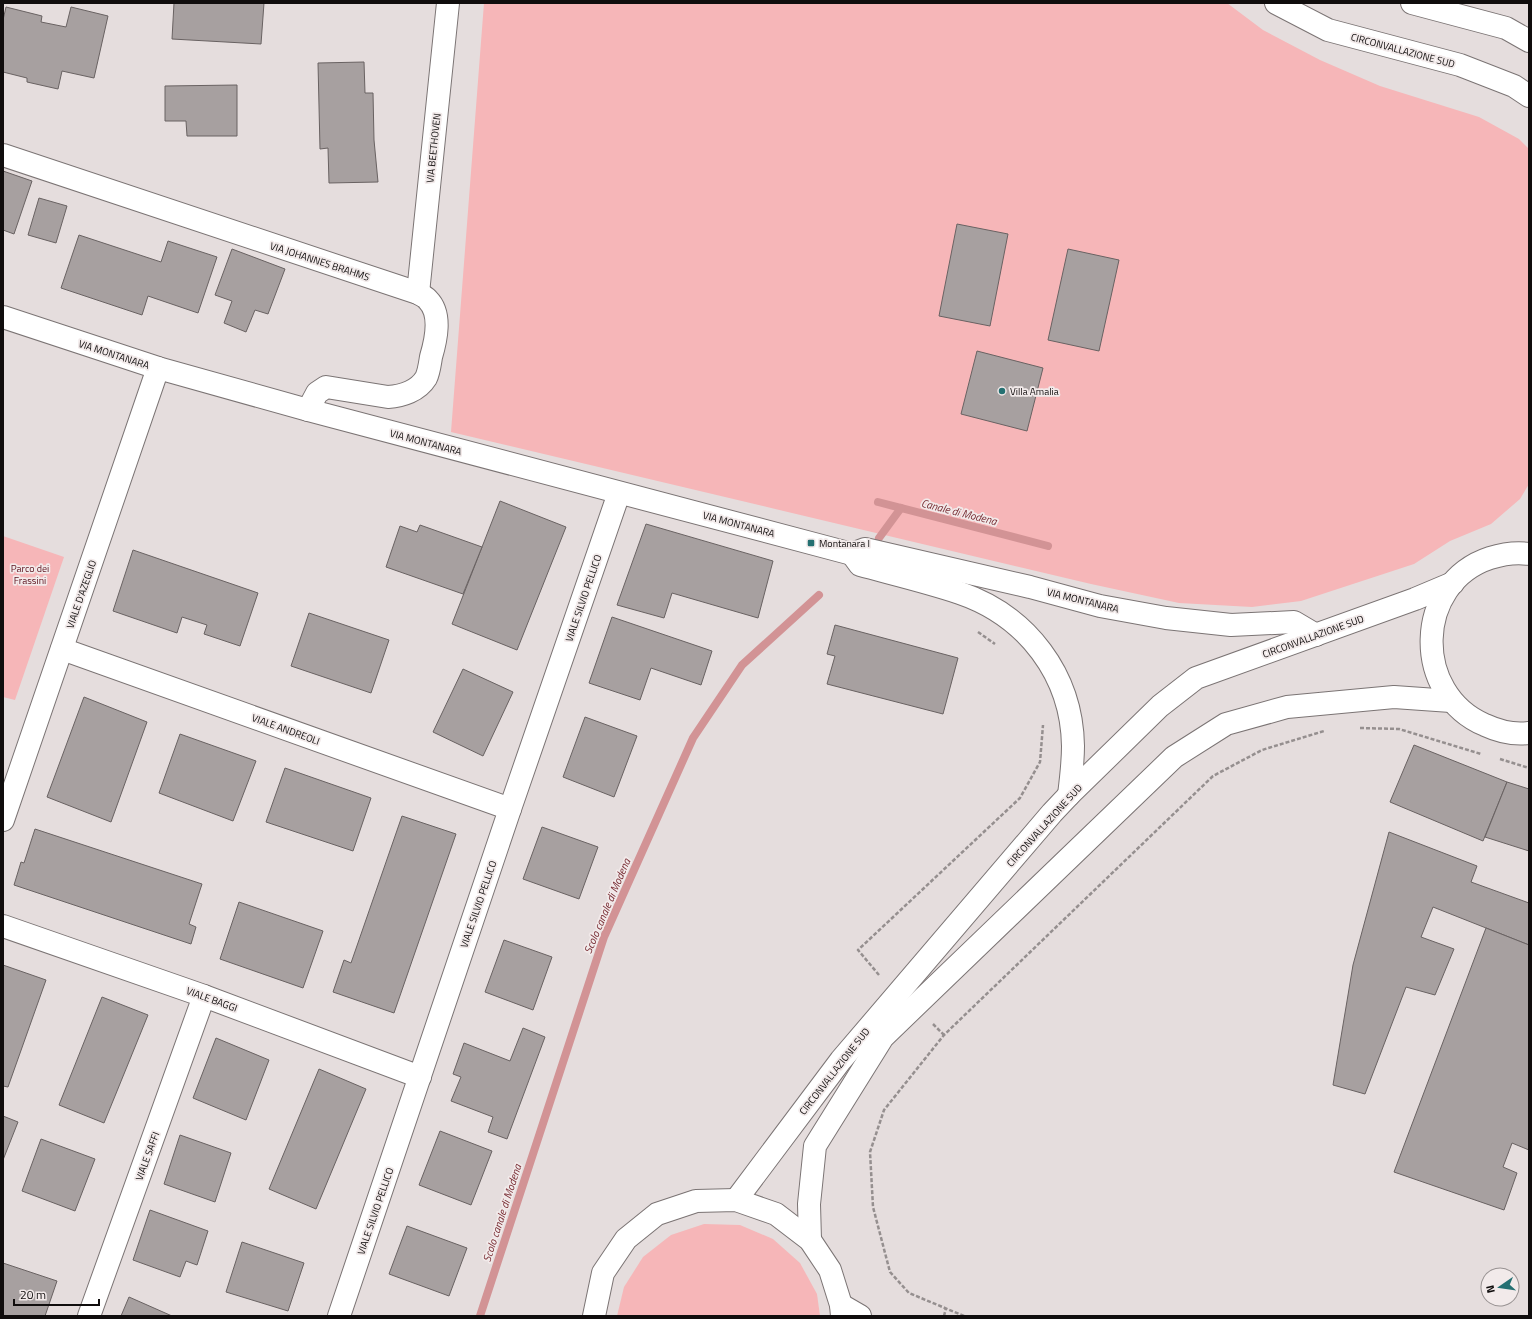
<svg xmlns="http://www.w3.org/2000/svg" width="1532" height="1319" font-family="'Titillium Web',sans-serif">
  <rect width="100%" height="100%" fill="#e5dddd"/>
  <!-- green -->
  <g fill="#f6b6b8">
    <path d="M 484,3 L 1227,3 L 1263,30 L 1320,60 L 1380,86 L 1479,117 L 1519,139 L 1529,149 L 1529,484 L 1520,499 L 1491,524 L 1450,541 L 1414,564 L 1301,601 L 1252,607 L 1179,603 L 1091,584 L 451,432 Z"/>
    <path d="M 3,536 L 64,557 L 15,700 L 3,697 Z"/>
    <path d="M 704,1224 L 740,1225 L 773,1239 L 800,1263 L 817,1294 L 820,1316 L 617,1316 L 624,1287 L 643,1257 L 671,1235 Z"/>
  </g>
  <g fill="none" stroke-linecap="round" stroke-linejoin="round">
    <!-- stream -->
    <g stroke="#d29395" stroke-width="8">
      <path d="M 878,502 L 1048,546"/>
      <path d="M 879,538 L 901,508"/>
      <path d="M 480,1316 L 604,937 L 693,738 L 742,665 L 819,595"/>
    </g>
  </g>
  <!-- building -->
  <g fill="#a7a0a0" stroke="#696262">
    <path d="M 174,3 L 264,3 L 261,44 L 172,39 Z"/>
    <path d="M 6,7 L 42,16 L 41,22 L 66,27 L 71,7 L 108,16 L 94,78 L 62,71 L 58,89 L 27,82 L 27,78 L 3,72 L 3,20 Z"/>
    <path d="M 364,62 L 365,93 L 373,93 L 374,140 L 378,182 L 329,183 L 328,148 L 320,149 L 318,63 Z"/>
    <path d="M 237,85 L 237,136 L 187,136 L 186,121 L 165,121 L 165,86 Z"/>
    <path d="M 3,171 L 32,181 L 14,234 L 3,230 Z"/>
    <path d="M 39,198 L 67,206 L 56,243 L 28,235 Z"/>
    <path d="M 957,224 L 1008,234 L 990,326 L 939,316 Z"/>
    <path d="M 79,235 L 161,262 L 168,241 L 217,257 L 198,313 L 148,296 L 142,315 L 61,288 Z"/>
    <path d="M 232,249 L 285,269 L 268,314 L 255,310 L 246,332 L 224,323 L 232,301 L 215,295 Z"/>
    <path d="M 1068,249 L 1119,260 L 1099,351 L 1048,340 Z"/>
    <path d="M 977,351 L 1043,368 L 1027,431 L 961,414 Z"/>
    <path d="M 500,501 L 566,527 L 517,650 L 452,624 Z"/>
    <path d="M 646,524 L 773,561 L 758,618 L 672,593 L 664,618 L 617,605 Z"/>
    <path d="M 420,525 L 482,547 L 463,594 L 386,567 L 400,526 L 417,532 Z"/>
    <path d="M 133,550 L 258,593 L 240,646 L 204,634 L 207,625 L 182,617 L 177,633 L 113,611 Z"/>
    <path d="M 309,613 L 389,640 L 371,693 L 291,666 Z"/>
    <path d="M 612,617 L 712,651 L 701,685 L 651,668 L 640,700 L 589,683 Z"/>
    <path d="M 835,625 L 958,658 L 943,714 L 827,684 L 835,656 L 827,654 Z"/>
    <path d="M 463,669 L 513,692 L 483,756 L 433,732 Z"/>
    <path d="M 84,697 L 147,722 L 111,822 L 47,797 Z"/>
    <path d="M 585,717 L 637,736 L 614,797 L 563,777 Z"/>
    <path d="M 180,734 L 256,761 L 233,821 L 159,793 Z"/>
    <path d="M 1414,745 L 1507,782 L 1483,841 L 1390,802 Z"/>
    <path d="M 285,768 L 371,798 L 353,851 L 266,822 Z"/>
    <path d="M 1507,782 L 1529,789 L 1529,851 L 1485,837 Z"/>
    <path d="M 402,816 L 456,834 L 394,1013 L 333,992 L 344,960 L 351,963 Z"/>
    <path d="M 542,827 L 598,847 L 579,899 L 523,879 Z"/>
    <path d="M 35,829 L 202,884 L 189,924 L 196,927 L 191,944 L 14,885 L 21,862 L 24,863 Z"/>
    <path d="M 1389,832 L 1477,866 L 1471,882 L 1529,903 L 1529,945 L 1433,907 L 1421,937 L 1454,949 L 1435,995 L 1406,987 L 1365,1094 L 1333,1085 L 1353,965 Z"/>
    <path d="M 239,902 L 323,931 L 303,988 L 220,959 Z"/>
    <path d="M 1486,928 L 1529,945 L 1529,1150 L 1512,1143 L 1503,1167 L 1517,1173 L 1504,1210 L 1394,1172 Z"/>
    <path d="M 504,940 L 552,957 L 533,1010 L 485,992 Z"/>
    <path d="M 3,965 L 46,980 L 8,1087 L 3,1086 Z"/>
    <path d="M 102,997 L 148,1015 L 104,1123 L 59,1105 Z"/>
    <path d="M 523,1028 L 545,1037 L 507,1139 L 488,1132 L 493,1117 L 451,1101 L 461,1077 L 453,1074 L 464,1043 L 510,1061 Z"/>
    <path d="M 216,1038 L 269,1060 L 246,1120 L 193,1098 Z"/>
    <path d="M 319,1069 L 366,1089 L 316,1209 L 269,1189 Z"/>
    <path d="M 3,1116 L 18,1122 L 3,1160 Z"/>
    <path d="M 440,1131 L 492,1151 L 471,1205 L 419,1185 Z"/>
    <path d="M 180,1135 L 231,1153 L 215,1202 L 164,1184 Z"/>
    <path d="M 41,1139 L 95,1159 L 75,1211 L 22,1191 Z"/>
    <path d="M 150,1210 L 208,1231 L 197,1265 L 186,1261 L 180,1277 L 133,1260 Z"/>
    <path d="M 407,1226 L 467,1248 L 449,1296 L 389,1274 Z"/>
    <path d="M 242,1242 L 304,1263 L 288,1311 L 226,1292 Z"/>
    <path d="M 3,1263 L 57,1281 L 45,1316 L 3,1316 Z"/>
    <path d="M 129,1297 L 172,1316 L 121,1316 Z"/>
  </g>
  <g fill="none" stroke-linecap="round" stroke-linejoin="round">
    <defs>
      <g id="minor">
        <path d="M 3,155 L 418,293 C 421,295 426,297 428,300 C 442,314 436,340 431,357 C 430,363 429,372 426,378 C 418,391 402,396 388,397 L 326,387 L 317,393 L 308,410"/>
        <path d="M 418,293 L 448,3"/>
        <path d="M 3,317 L 158,368 L 308,410 L 852,554 L 865,549 L 1030,587 L 1100,606 L 1166,618 L 1231,625 L 1294,622 L 1316,635"/>
        <path d="M 852,554 L 860,565 C 893,574 927,582 960,593 C 1027,616 1072,675 1073,746 C 1073,763 1071,779 1069,795"/>
        <path d="M 62,649 L 510,809"/>
        <path d="M 3,820 L 158,368"/>
        <path d="M 3,926 L 204,996 L 420,1077"/>
        <path d="M 841,1305 L 860,1316"/>
        <path d="M 89,1316 L 204,996"/>
        <path d="M 339,1316 L 510,809 L 619,493"/>
      </g>
      <g id="secondary">
        <path d="M 1276,3 L 1328,30 L 1460,65 L 1514,86 L 1529,96"/>
        <path d="M 1412,3 L 1506,28 L 1529,41"/>
        <path d="M 1529,554 C 1516,552 1503,554 1490,558 C 1414,583 1412,694 1485,725 C 1498,731 1514,735 1529,733"/>
        <path d="M 736,1200 L 841,1060 L 1052,813 L 1069,795 L 1160,706 L 1196,678 L 1415,599 L 1453,583"/>
        <path d="M 810,1240 L 809,1204 L 815,1146 L 883,1037 L 1174,757 L 1226,724 L 1287,707 L 1394,697 L 1451,701"/>
        <path d="M 594,1316 L 603,1273 L 626,1239 L 657,1214 L 696,1201 L 736,1200 L 776,1214 L 810,1240 L 830,1270 L 841,1305 L 842,1316"/>
      </g>
    </defs>
    <!-- minor casing -->
    <use href="#minor" stroke="#7b7474" stroke-width="24"/>
    <!-- secondary casing -->
    <use href="#secondary" stroke="#7b7474" stroke-width="24"/>
    <!-- path -->
    <g stroke="#958f8f" stroke-width="2.5" stroke-dasharray="4 2" stroke-linecap="butt">
      <path d="M 978,632 L 995,644"/>
      <path d="M 1360,728 L 1399,729 L 1481,754"/>
      <path d="M 1500,759 L 1529,768"/>
      <path d="M 879,975 L 858,950 L 1020,798 L 1040,762 L 1043,725"/>
      <path d="M 933,1024 L 944,1035"/>
      <path d="M 944,1316 L 946,1308"/>
      <path d="M 964,1316 L 909,1293 L 890,1272 L 873,1207 L 870,1152 L 884,1110 L 944,1035 L 1213,776 L 1262,750 L 1324,731"/>
    </g>
    <!-- minor -->
    <use href="#minor" stroke="#fff" stroke-width="22"/>
    <!-- secondary -->
    <use href="#secondary" stroke="#fff" stroke-width="22"/>
  </g>
  <!-- markers -->
  <g fill="#257072" stroke="#f2eaea" stroke-width="1.5">
    <circle cx="1002" cy="391" r="4"/>
    <rect x="807" y="539" width="8" height="8" rx="2"/>
  </g>
  <g text-anchor="middle" stroke-width="3.5" stroke-linejoin="round" paint-order="stroke">
    <!-- street labels -->
    <g font-size="10" fill="#100d0d" stroke="#f2eaea">
      <text transform="translate(1403 50) rotate(15)" y="4">CIRCONVALLAZIONE SUD</text>
      <text transform="translate(433 148) rotate(-84)" y="4">VIA BEETHOVEN</text>
      <text transform="translate(320 261) rotate(18)" y="4">VIA JOHANNES BRAHMS</text>
      <text transform="translate(114 354) rotate(18)" y="4">VIA MONTANARA</text>
      <text transform="translate(426 442) rotate(15)" y="4">VIA MONTANARA</text>
      <text transform="translate(739 524) rotate(15)" y="4">VIA MONTANARA</text>
      <text transform="translate(81 594) rotate(-71)" y="4">VIALE D'AZEGLIO</text>
      <text transform="translate(583 598) rotate(-71)" y="4">VIALE SILVIO PELLICO</text>
      <text transform="translate(1083 600) rotate(14)" y="4">VIA MONTANARA</text>
      <text transform="translate(1313 636) rotate(-20)" y="4">CIRCONVALLAZIONE SUD</text>
      <text transform="translate(286 729) rotate(20)" y="4">VIALE ANDREOLI</text>
      <text transform="translate(1044 825) rotate(-48)" y="4">CIRCONVALLAZIONE SUD</text>
      <text transform="translate(478 904) rotate(-71)" y="4">VIALE SILVIO PELLICO</text>
      <text transform="translate(212 999) rotate(20)" y="4">VIALE BAGGI</text>
      <text transform="translate(834 1071) rotate(-52)" y="4">CIRCONVALLAZIONE SUD</text>
      <text transform="translate(147 1156) rotate(-70)" y="4">VIALE SAFFI</text>
      <text transform="translate(375 1211) rotate(-71)" y="4">VIALE SILVIO PELLICO</text>
    </g>
    <!-- poi labels -->
    <g font-size="10" fill="#100d0d" stroke="#f2eaea" text-anchor="start">
      <text x="1010" y="395">Villa Amalia</text>
      <text x="819" y="547">Montanara I</text>
    </g>
    <!-- park labels -->
    <g font-size="10" fill="#5b101c" stroke="#f2eaea">
      <text x="30" y="572">Parco dei<tspan x="30" dy="12">Frassini</tspan></text>
    </g>
    <!-- water labels -->
    <g font-size="11" font-style="italic" fill="#772b32" stroke="#f2eaea">
      <text transform="translate(959 512) rotate(14)" y="4">Canale di Modena</text>
      <text transform="translate(607 906) rotate(-67)" y="4">Scolo canale di Modena</text>
      <text transform="translate(502 1213) rotate(-72)" y="4">Scolo canale di Modena</text>
    </g>
  </g>
  <!-- border -->
  <rect width="1532" height="1319" fill="none" stroke="#100d0d" stroke-width="8"/>
  <!-- north arrow -->
  <g transform="translate(1500 1287) rotate(257)"><circle r="19" fill="#f2eaea" stroke="#989292"/>
  <path d="M0-3L7 15L0 10L-7 15Z" fill="#257072"/>
  <text y="-6" font-size="11" font-weight="bold" text-anchor="middle" fill="#100d0d">N</text>
  </g>
  <!-- scale -->
  <path d="M14 1299v6h85v-6" fill="none" stroke="#100d0d" stroke-width="2"/>
  <text x="20" y="1299" font-size="12" fill="#100d0d" stroke="#f2eaea" stroke-width="3" paint-order="stroke">20 m</text>
</svg>
